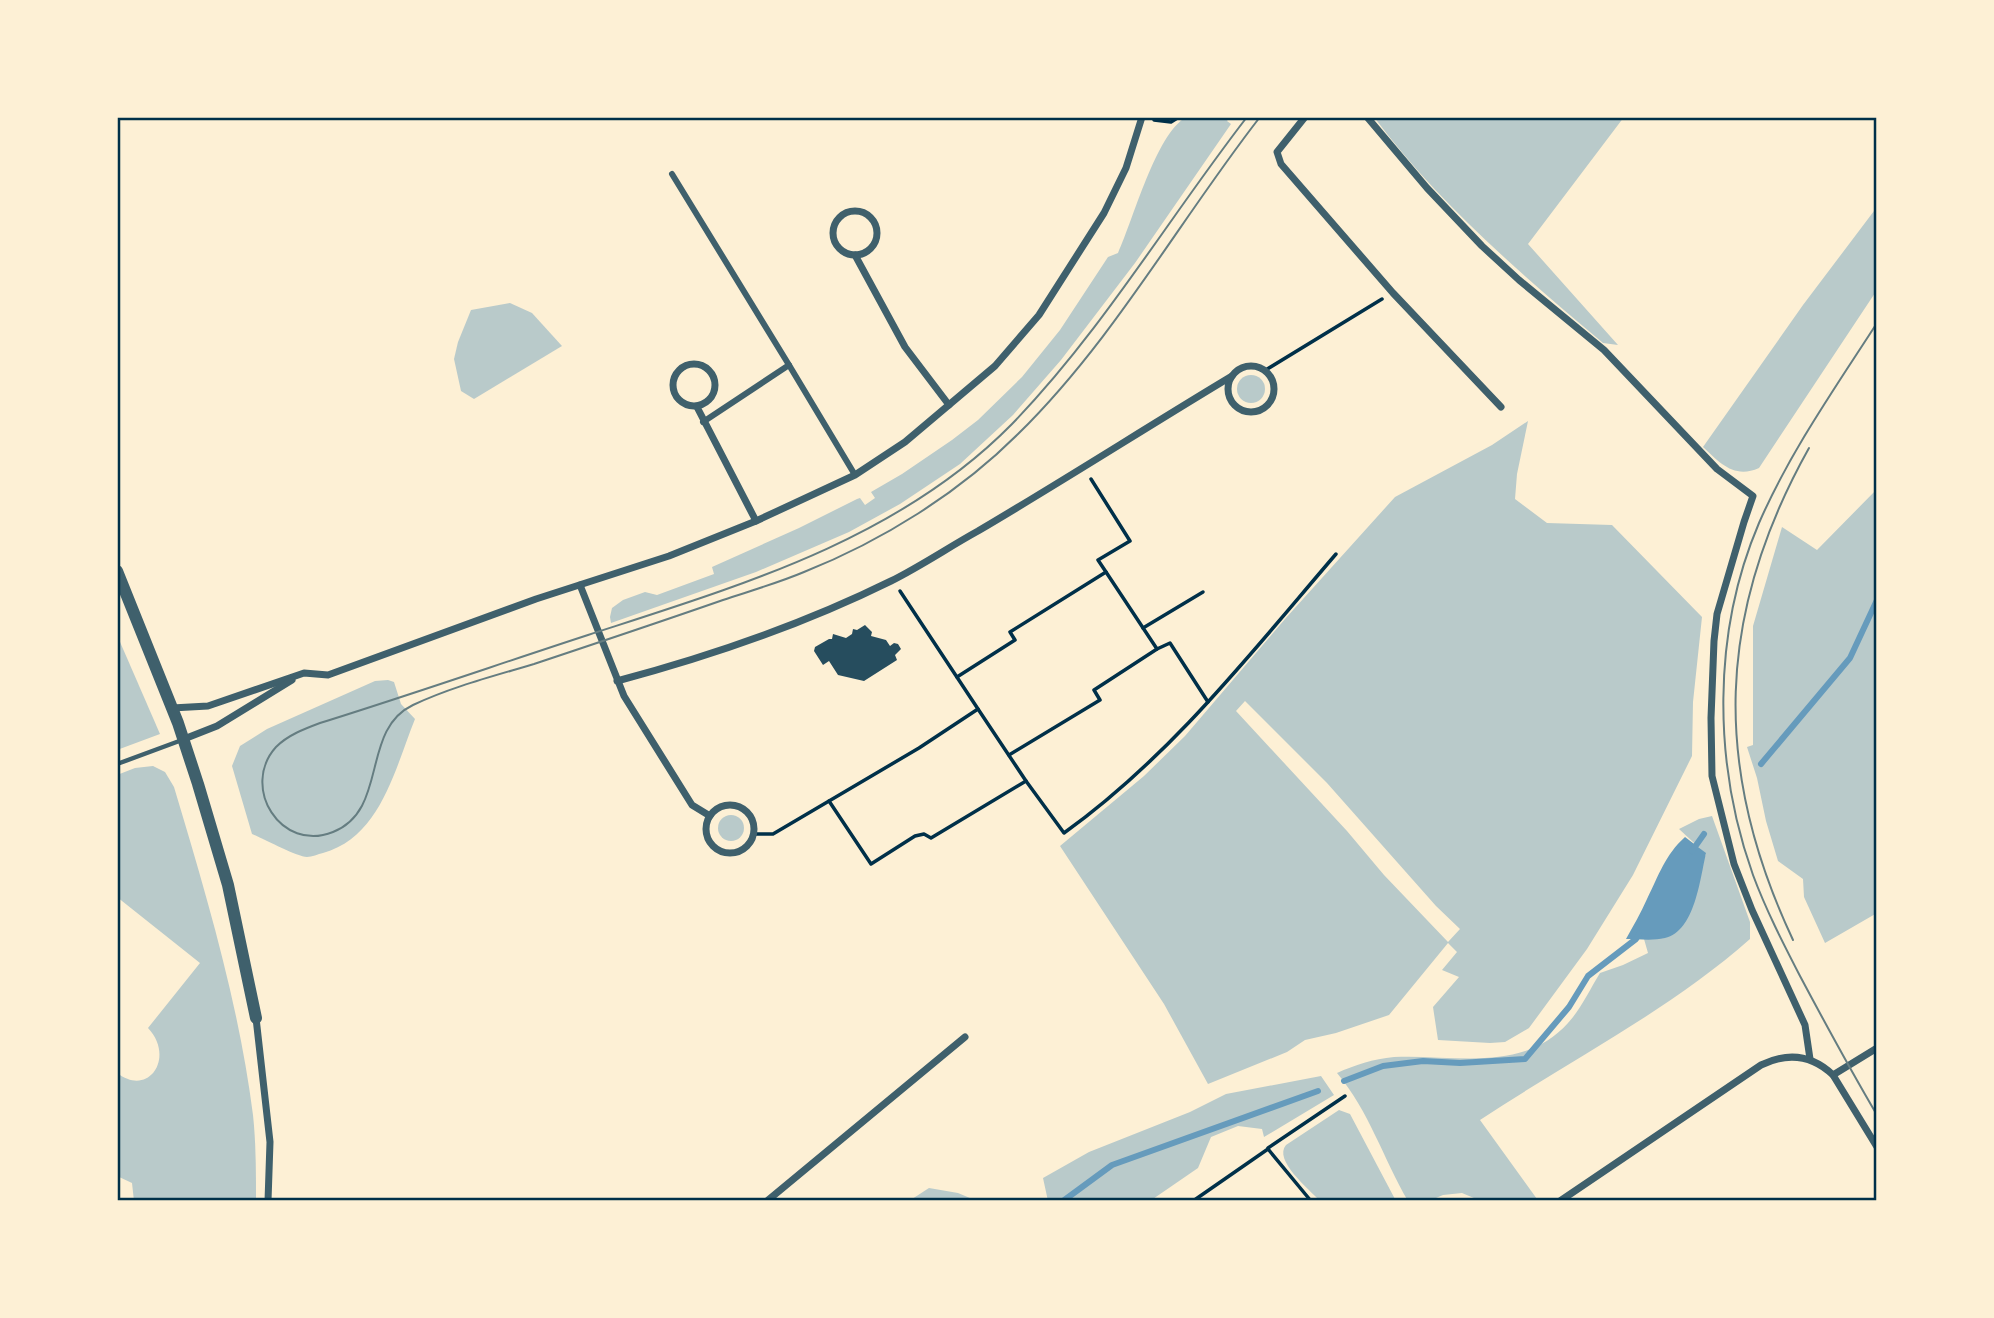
<svg xmlns="http://www.w3.org/2000/svg" width="1994" height="1318" font-family="'Exo 2',sans-serif">
  <rect width="100%" height="100%" fill="#fdf0d5"/>
  <!-- green -->
  <g fill="#b9caca" fill-rule="evenodd">
    <path d="M 1186,117 L 1230,117 L 1227,121 L 1231,124 L 1135,263 L 1061,360 L 1013,415 L 960,464 L 900,504 L 849,532 L 756,572 L 611,623 L 610,617 L 612,608 L 623,600 L 645,592 L 657,595 L 714,574 L 712,567 L 799,528 L 857,499 L 860,498 L 865,505 L 875,498 L 871,492 L 902,474 L 952,440 L 978,420 L 1022,377 L 1060,330 L 1108,257 L 1118,253 C 1134,218 1155,136 1186,117 Z"/>
    <path d="M 1374,117 L 1624,117 L 1528,244 L 1618,345 L 1603,343 C 1521,274 1438,203 1374,117 Z"/>
    <path d="M 1877,207 L 1877,290 L 1759,468 C 1734,479 1720,463 1703,447 L 1803,305 Z"/>
    <path d="M 510,303 L 532,313 L 562,346 L 474,399 L 461,391 L 454,359 L 458,342 L 471,310 Z"/>
    <circle cx="1251" cy="389" r="14"/>
    <path d="M 1528,421 L 1517,474 L 1515,499 L 1547,523 L 1612,525 L 1702,617 L 1693,702 L 1692,756 L 1633,875 L 1587,949 L 1529,1028 L 1505,1042 L 1490,1043 L 1438,1040 L 1433,1007 L 1459,977 L 1442,970 L 1457,952 L 1448,943 L 1389,1015 L 1336,1033 L 1305,1040 L 1287,1052 L 1208,1084 L 1164,1004 L 1060,846 L 1144,776 L 1185,736 L 1285,619 L 1395,497 L 1492,445 ZM 1245,701 L 1327,783 L 1436,906 L 1460,929 L 1448,942 L 1384,875 L 1347,831 L 1236,711 Z"/>
    <path d="M 1877,489 L 1877,913 L 1825,943 L 1804,897 L 1803,879 L 1778,861 L 1766,821 L 1757,778 L 1747,747 L 1753,745 L 1753,626 L 1782,527 L 1817,550 Z"/>
    <path d="M 117,635 L 160,734 L 117,750 Z"/>
    <path d="M 388,680 L 394,682 L 401,704 L 415,719 C 395,768 381,837 323,853 C 318,854 312,857 307,857 C 297,857 264,839 252,834 L 232,766 L 240,746 L 267,729 L 375,681 Z"/>
    <path d="M 153,766 L 165,772 L 174,787 C 206,894 239,1004 253,1115 C 256,1143 256,1172 256,1201 L 134,1201 L 132,1183 L 117,1176 L 117,1073 C 150,1098 175,1056 148,1028 L 200,963 L 117,897 L 117,775 L 135,768 Z"/>
    <circle cx="731" cy="828" r="13"/>
    <path d="M 1712,816 L 1750,922 L 1750,939 C 1670,1010 1569,1061 1480,1120 L 1537,1199 L 1533,1201 L 1481,1201 L 1462,1193 L 1443,1195 L 1429,1201 L 1408,1201 C 1383,1158 1369,1111 1337,1073 C 1355,1065 1373,1059 1394,1057 C 1454,1054 1522,1074 1568,1023 C 1581,1009 1590,989 1600,973 L 1623,965 L 1648,953 L 1644,939 L 1665,938 L 1706,854 L 1679,829 L 1699,819 Z"/>
    <path d="M 1321,1076 L 1334,1095 L 1264,1137 L 1262,1129 L 1238,1126 L 1211,1137 L 1198,1168 L 1150,1201 L 1048,1201 L 1043,1178 L 1089,1152 L 1190,1112 L 1226,1094 Z"/>
    <path d="M 1339,1110 L 1350,1114 L 1396,1201 L 1320,1201 C 1309,1189 1273,1160 1286,1145 Z"/>
    <path d="M 929,1188 L 958,1193 L 977,1201 L 909,1201 Z"/>
  </g>
  <!-- water -->
  <path fill="#669bbc" d="M 1685,837 L 1706,853 C 1700,879 1695,931 1665,938 C 1653,941 1638,939 1626,939 C 1633,926 1641,913 1647,899 C 1659,875 1665,855 1685,837 Z"/>
  <g fill="none" stroke-linecap="round" stroke-linejoin="round">
    <!-- stream -->
    <g stroke="#669bbc" stroke-width="6">
      <path d="M 1761,764 L 1850,658 L 1877,600"/>
      <path d="M 1692,851 L 1704,834"/>
      <path d="M 1344,1081 L 1383,1066 L 1423,1061 L 1460,1063 L 1525,1059 L 1569,1007 L 1588,976 L 1636,939 L 1639,934"/>
      <path d="M 1063,1201 L 1112,1165 L 1318,1091"/>
    </g>
  </g>
  <!-- building -->
  <path fill="#264d5e" d="M 865,625 L 872,632 L 871,636 L 886,640 L 890,646 L 894,643 L 898,644 L 901,649 L 895,655 L 897,660 L 864,681 L 838,675 L 829,661 L 823,665 L 814,651 L 815,647 L 829,639 L 832,639 L 833,634 L 846,638 L 852,634 L 853,629 L 857,630 Z"/>
  <g fill="none" stroke-linecap="round" stroke-linejoin="round">
    <!-- path -->
    <g stroke="#003049" stroke-width="3.5">
      <path d="M 1154,120 L 1171,122 L 1179,117"/>
      <path d="M 1264,371 L 1382,299"/>
      <path d="M 1091,479 L 1130,541 L 1098,560 L 1106,572"/>
      <path d="M 900,591 L 978,709"/>
      <path d="M 1143,628 L 1203,592"/>
      <path d="M 957,677 L 1015,640 L 1010,632 L 1106,572 L 1157,649 L 1170,643 L 1208,702"/>
      <path d="M 1009,755 L 1100,700 L 1094,690 L 1157,649"/>
      <path d="M 829,801 L 871,864 L 915,836 L 924,834 L 931,838 L 1026,781"/>
      <path d="M 753,834 L 773,834 L 919,748 L 978,709 L 1026,781 L 1064,833 C 1170,757 1251,653 1336,554"/>
      <path d="M 1268,1148 L 1345,1096"/>
      <path d="M 1193,1201 L 1268,1149 L 1311,1201"/>
    </g>
    <!-- service -->
    <path stroke="#3f606c" stroke-width="4.5" d="M 117,764 L 182,740"/>
    <!-- pedestrian -->
    <g stroke="#3f606c" stroke-width="6">
      <path d="M 672,174 L 789,365"/>
      <path d="M 703,422 L 789,365 L 855,475"/>
    </g>
    <!-- minor -->
    <g stroke="#3f606c" stroke-width="7">
      <path d="M 1305,117 L 1277,152 L 1281,164 L 1393,293 L 1501,407"/>
      <path d="M 1367,117 L 1427,188 L 1482,246 L 1519,280 L 1604,350 L 1717,469 L 1753,496 L 1744,522 L 1717,614 L 1714,641 L 1711,718 L 1712,776 L 1734,864 L 1752,910 L 1805,1025 L 1810,1059"/>
      <circle cx="855" cy="233" r="22"/>
      <path d="M 855,255 L 905,347 L 949,405"/>
      <circle cx="694" cy="385" r="21"/>
      <circle cx="1251" cy="389" r="23"/>
      <path d="M 697,407 L 756,521"/>
      <path d="M 580,585 L 624,696 L 692,805 L 710,816"/>
      <path d="M 617,681 C 711,656 804,624 891,581 C 921,566 949,547 978,531 C 1063,481 1147,427 1232,376"/>
      <path d="M 172,708 L 208,706 L 304,673 L 328,675 L 536,599 L 669,556 L 756,521 L 855,475 L 905,442 L 995,366 L 1039,315 L 1104,213 L 1126,168 L 1142,117"/>
      <path d="M 184,739 L 217,726 L 292,680"/>
      <circle cx="730" cy="829" r="24"/>
      <path d="M 256,1018 L 270,1142 L 268,1201"/>
      <path d="M 1833,1075 L 1877,1048"/>
      <path d="M 767,1201 L 965,1037"/>
      <path d="M 1560,1201 L 1761,1065 C 1788,1052 1812,1055 1833,1075 L 1877,1147"/>
    </g>
    <!-- tertiary -->
    <path stroke="#3f606c" stroke-width="12" d="M 117,571 L 178,723 L 198,784 L 228,885 L 256,1018"/>
    <!-- tram -->
    <g stroke="#657d81" stroke-width="2">
      <path d="M 1247,117 C 1168,219 1102,331 1012,424 C 898,540 739,586 588,635 C 499,664 410,695 320,723 C 304,729 288,735 276,747 C 240,787 281,853 333,832 C 389,810 360,730 413,705 C 451,687 494,676 534,664 C 597,643 660,622 723,600 C 750,591 778,583 804,572 C 882,541 959,493 1018,434 C 1113,341 1179,221 1260,117"/>
      <path d="M 1877,323 C 1835,388 1790,452 1759,523 C 1712,633 1713,763 1753,875 C 1766,910 1783,943 1800,976 C 1825,1023 1850,1069 1877,1115"/>
      <path d="M 1793,940 C 1712,768 1716,614 1809,448"/>
    </g>
  </g>
  <!-- border -->
  <rect width="1994" height="1318" fill="none" stroke="#fdf0d5" stroke-width="238"/>
  <rect x="119" y="119" width="1756" height="1080" fill="none" stroke="#003049" stroke-width="2.5"/>
</svg>
